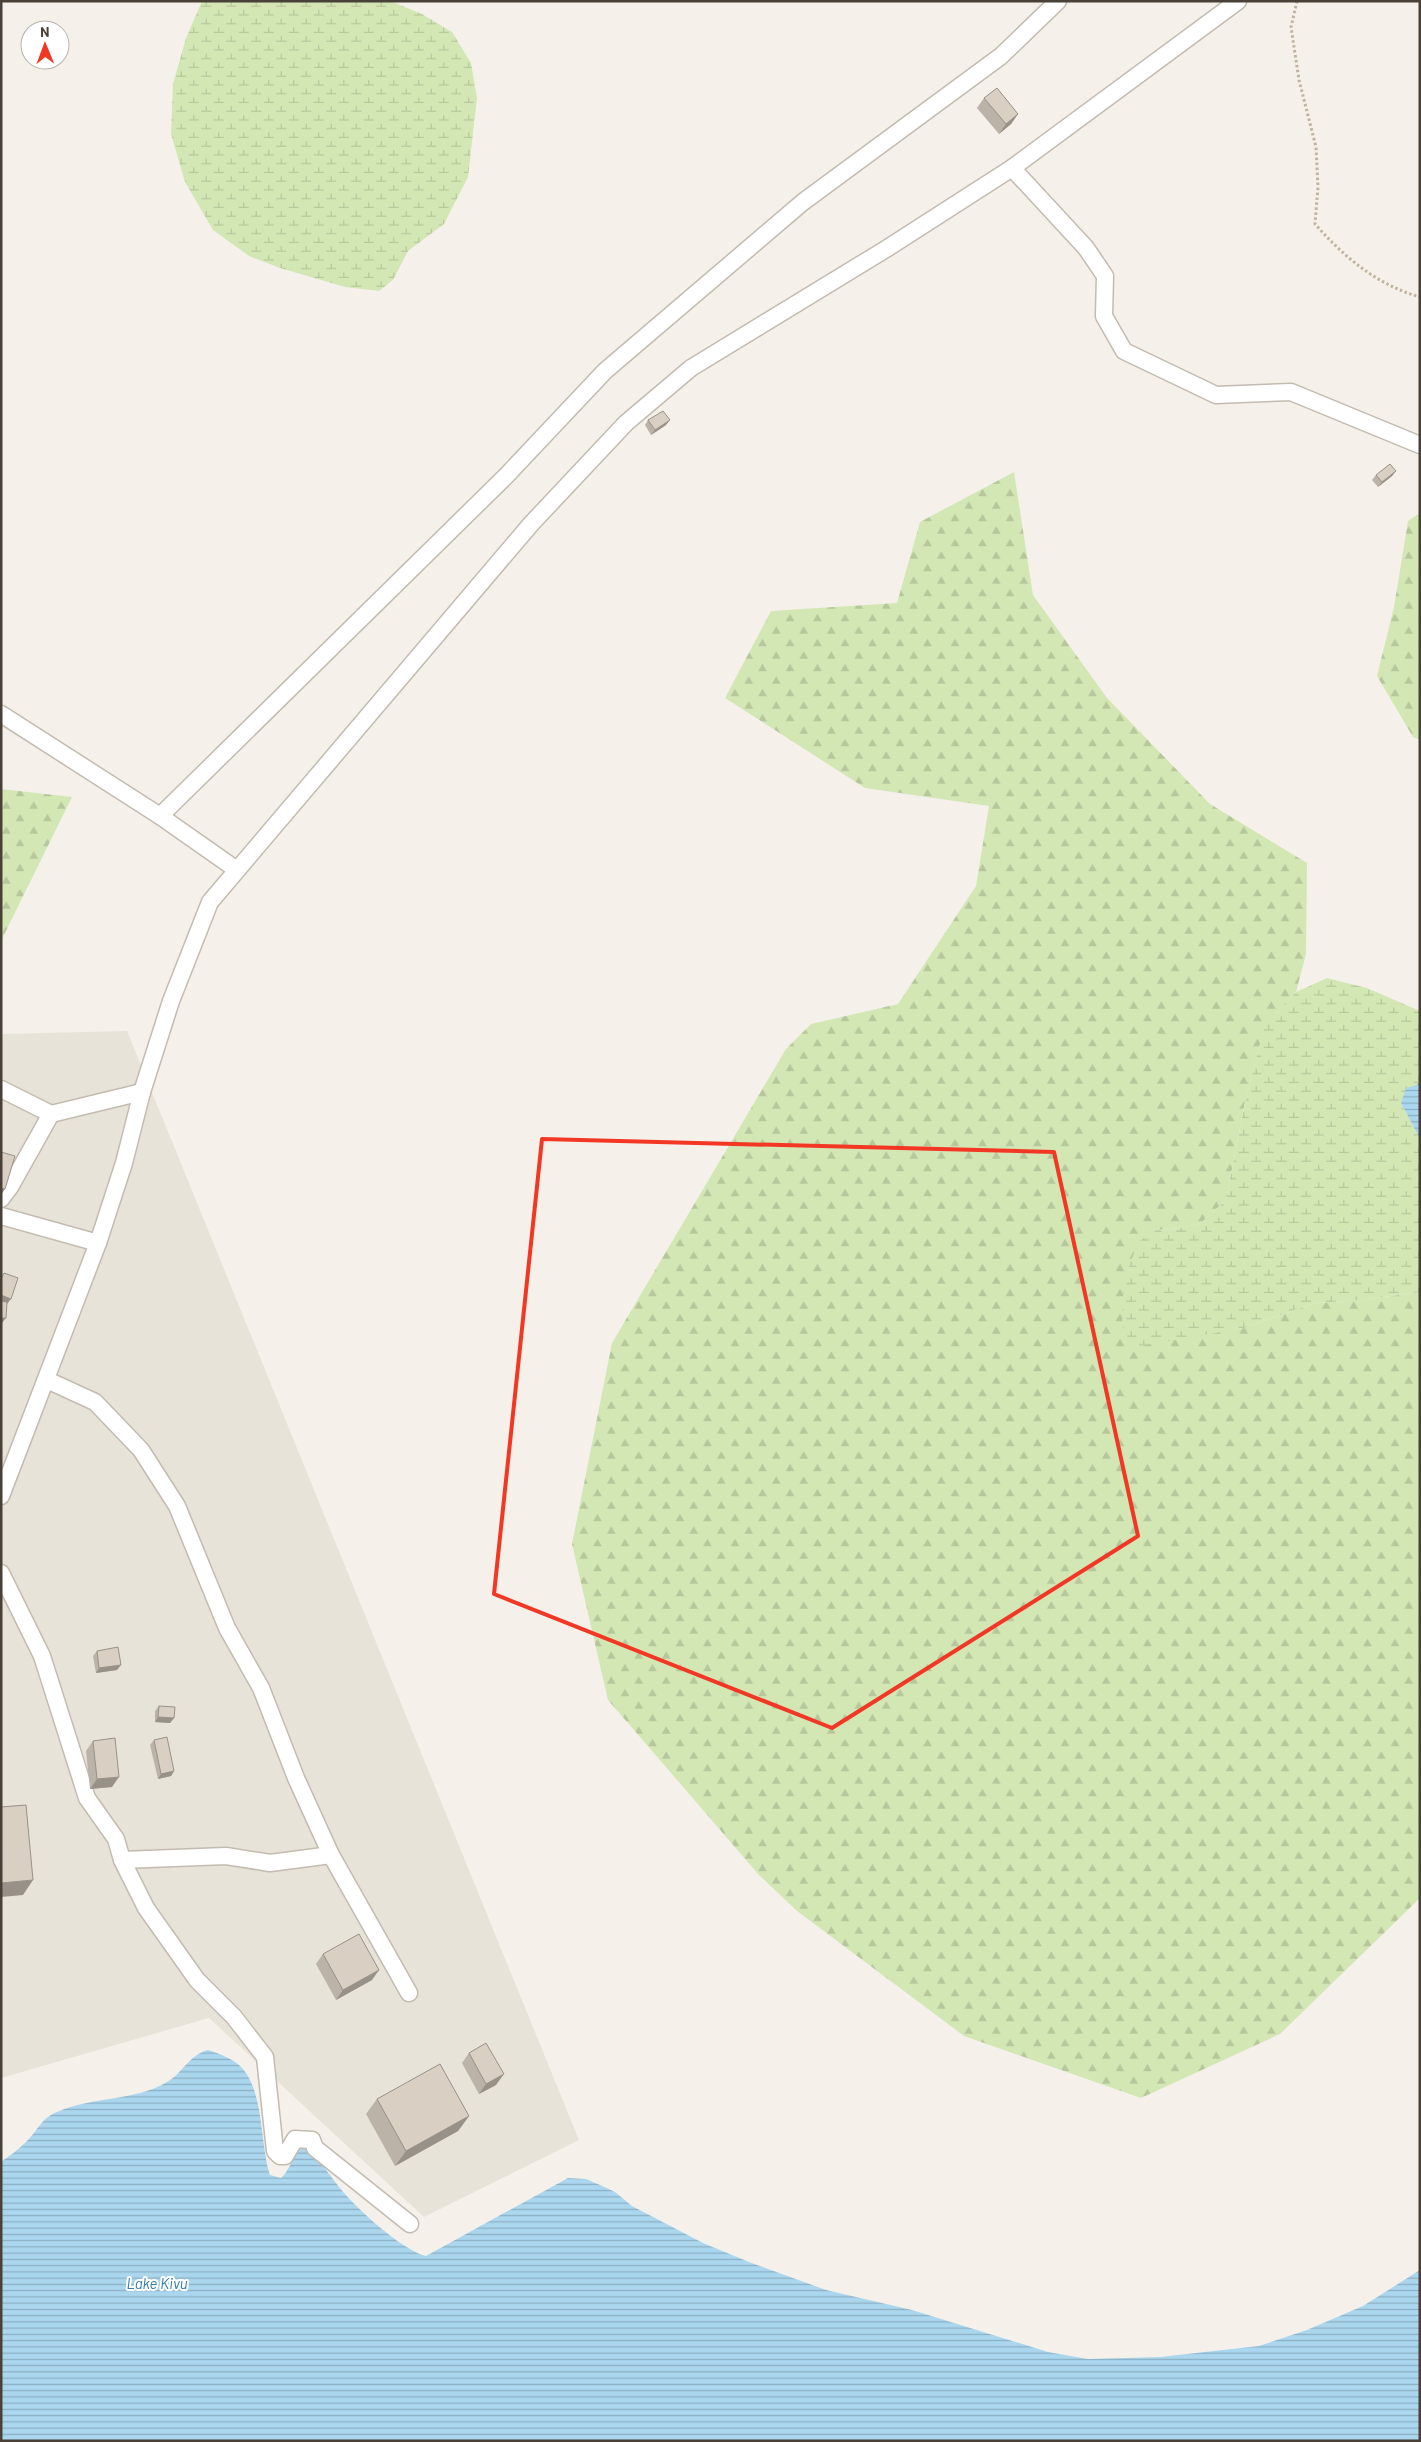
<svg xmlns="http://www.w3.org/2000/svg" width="1421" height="2442" font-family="Barlow,sans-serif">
  <defs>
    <pattern id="forest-firs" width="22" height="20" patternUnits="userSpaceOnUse" patternTransform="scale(1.25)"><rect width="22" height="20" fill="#d3e7b5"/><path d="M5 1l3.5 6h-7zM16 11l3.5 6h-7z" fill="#b7c79c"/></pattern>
    <pattern id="wetland-marsh" width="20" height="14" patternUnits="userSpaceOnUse" patternTransform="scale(1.25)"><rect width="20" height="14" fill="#d3e7b5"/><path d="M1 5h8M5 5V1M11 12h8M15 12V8" fill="none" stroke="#b7c79c"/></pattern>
    <pattern id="water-rules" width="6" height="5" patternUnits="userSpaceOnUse" patternTransform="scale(1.25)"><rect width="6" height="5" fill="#aad6ee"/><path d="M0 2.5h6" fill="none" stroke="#8cafc2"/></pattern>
  </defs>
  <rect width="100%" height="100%" fill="#f5f1ea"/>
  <!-- residential -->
  <path fill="#e8e3d9" d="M 127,1031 L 579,2140 L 424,2217 L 209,2018 L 1,2078 L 1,1034 Z"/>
  <!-- forest -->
  <g fill="url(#forest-firs)">
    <path d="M 1014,472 L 1033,595 L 1107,698 L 1210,804 L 1307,863 L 1306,954 L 1296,992 L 1265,1025 L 1245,1102 L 1226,1200 L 1201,1223 L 1182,1228 L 1157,1230 L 1208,1333 L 1244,1328 L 1315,1303 L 1362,1300 L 1420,1292 L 1420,1898 L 1280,2034 L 1141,2098 L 964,2036 L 797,1911 L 759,1875 L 608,1700 L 572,1544 L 612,1343 L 786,1049 L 811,1024 L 898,1004 L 976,886 L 989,806 L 865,788 L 725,698 L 771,611 L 897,603 L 920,522 Z"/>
    <path d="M 1420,513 L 1420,740 L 1413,737 L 1377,676 L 1394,607 L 1408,521 Z"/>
    <path d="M 1,789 L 72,797 L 1,941 Z"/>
  </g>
  <!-- wetland -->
  <g fill="url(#wetland-marsh)">
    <path d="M 202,1 L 390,1 L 422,14 L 452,32 L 471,63 L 477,98 L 468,177 L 444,224 L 408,251 L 393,280 L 379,291 L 345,287 L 280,268 L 249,256 L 213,230 L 185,182 L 171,134 L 173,84 L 186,38 Z"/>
    <path d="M 1327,978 L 1367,988 L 1420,1011 L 1420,1078 L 1417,1085 L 1401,1103 L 1420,1139 L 1420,1292 L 1362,1300 L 1315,1303 L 1244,1328 L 1140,1346 L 1128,1338 L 1122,1324 L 1124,1278 L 1139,1241 L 1157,1230 L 1182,1228 L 1201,1223 L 1226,1200 L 1245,1102 L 1265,1024 L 1296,992 Z"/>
  </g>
  <!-- water -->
  <g fill="url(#water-rules)">
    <path d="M 1420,1078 L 1420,1139 L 1401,1103 L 1406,1088 L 1417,1085 Z"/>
    <path d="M 208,2050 C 220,2054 234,2059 242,2068 C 264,2092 260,2144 270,2175 L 281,2178 C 289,2172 294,2154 301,2144 L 307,2146 C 318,2158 326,2170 336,2183 C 351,2204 401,2250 426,2256 L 568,2178 L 586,2179 L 600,2185 L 615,2192 L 632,2206 L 703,2243 L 749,2262 L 826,2290 L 912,2310 L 1048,2352 L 1088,2359 L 1160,2357 L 1259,2346 L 1307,2330 L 1363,2306 L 1420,2270 L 1420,2441 L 1,2441 L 1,2162 C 9,2156 18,2150 25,2143 C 38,2131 40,2119 57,2112 C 93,2096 133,2102 167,2082 C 183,2073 189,2055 208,2050 Z"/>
  </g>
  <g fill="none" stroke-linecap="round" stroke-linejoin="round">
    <defs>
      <g id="minor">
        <path d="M 1012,168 L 1086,248 L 1105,276 L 1104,316 L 1124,351 L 1216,395 L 1291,392 L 1420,445"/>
        <path d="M 1,714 L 160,816 L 237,870"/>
        <path d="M 160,816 L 506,476 L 605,371 L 803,202 L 1001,56 L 1058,1"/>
        <path d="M 1,1089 L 51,1114 L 142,1092"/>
        <path d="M 1,1199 L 10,1187 L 51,1114"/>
        <path d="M 1,1216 L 98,1243"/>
        <path d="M 47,1380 L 95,1402 L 141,1450 L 177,1506 L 227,1628 L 261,1688 L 296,1778 L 331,1855 L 409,1993"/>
        <path d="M 1,1496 L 98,1243 L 124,1163 L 142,1092 L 171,1001 L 210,902 L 531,524 L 626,423 L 691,368 L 886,249 L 1012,168 L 1238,1"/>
        <path d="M 1,1573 L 42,1656 L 87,1798 L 116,1839 L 122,1860 L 146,1908 L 197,1980 L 234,2017 L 265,2057 L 275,2151 L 280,2156 L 285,2156 L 295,2139 L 312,2140 L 315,2148 L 410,2224"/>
        <path d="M 122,1860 L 226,1856 L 270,1863 L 331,1855"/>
      </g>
    </defs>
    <!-- minor casing -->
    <use href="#minor" stroke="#c3bbb0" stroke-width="19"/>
    <!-- path -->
    <path stroke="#c1b39f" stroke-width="3" stroke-dasharray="2.5 2.5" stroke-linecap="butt" d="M 1297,1 L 1291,27 L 1299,80 L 1316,147 L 1318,187 L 1315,224 C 1344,257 1377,285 1420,297"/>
    <!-- minor -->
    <use href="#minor" stroke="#fff" stroke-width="16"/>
  </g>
  <!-- wall -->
  <g fill="#bbb2a8">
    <path d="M 984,98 L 1018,114 L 1011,124 L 999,134 L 977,108 Z"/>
    <path d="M 648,420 L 666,425 L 651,435 L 645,425 Z"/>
    <path d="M 1396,471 L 1392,476 L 1378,487 L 1372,480 L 1376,475 Z"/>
    <path d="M 97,1651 L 117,1670 L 96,1673 L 93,1656 Z"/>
    <path d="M 159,1706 L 174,1718 L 170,1723 L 155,1722 L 155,1711 Z"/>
    <path d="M 154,1740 L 174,1771 L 171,1776 L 158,1779 L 150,1745 Z"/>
    <path d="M 93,1741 L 112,1787 L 90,1789 L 86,1751 Z"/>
    <path d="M 323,1954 L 372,1980 L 336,2000 L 316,1964 Z"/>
    <path d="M 469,2053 L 496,2085 L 479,2094 L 462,2063 Z"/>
    <path d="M 377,2099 L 469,2116 L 458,2131 L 395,2166 L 366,2114 Z"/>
  </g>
  <!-- shaded-wall -->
  <g fill="#989188">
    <path d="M 1018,114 L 1011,124 L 999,134 L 1006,124 Z"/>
    <path d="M 670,420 L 666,425 L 651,435 L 655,430 Z"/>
    <path d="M 1396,471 L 1392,476 L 1378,487 L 1382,482 Z"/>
    <path d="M 1,1188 L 5,1189 L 1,1195 Z"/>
    <path d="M 1,1295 L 11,1299 L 7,1304 L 1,1302 Z"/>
    <path d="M 1,1318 L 6,1318 L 2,1323 L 1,1323 Z"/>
    <path d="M 121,1665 L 117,1670 L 96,1673 L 99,1668 Z"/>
    <path d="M 158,1717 L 174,1718 L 170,1723 L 155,1722 Z"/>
    <path d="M 174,1771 L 171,1776 L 158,1779 L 161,1774 Z"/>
    <path d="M 119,1777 L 112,1787 L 90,1789 L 97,1779 Z"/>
    <path d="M 33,1880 L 23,1895 L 1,1897 L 1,1883 Z"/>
    <path d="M 379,1970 L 372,1980 L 336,2000 L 343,1990 Z"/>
    <path d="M 504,2074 L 496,2085 L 479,2094 L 486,2084 Z"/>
    <path d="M 469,2116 L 458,2131 L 395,2166 L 406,2151 Z"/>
  </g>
  <!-- building -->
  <g fill="#d9cfc3" stroke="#989188">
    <path d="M 997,88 L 1018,114 L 1006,124 L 984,98 Z"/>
    <path d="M 663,411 L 670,420 L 655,430 L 648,420 Z"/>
    <path d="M 1390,464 L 1396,471 L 1382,482 L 1376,475 Z"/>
    <path d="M 1,1152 L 15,1156 L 5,1189 L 1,1188 Z"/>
    <path d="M 4,1273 L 18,1278 L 11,1299 L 1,1295 L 1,1279 Z"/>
    <path d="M 1,1301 L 7,1302 L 6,1318 L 1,1318 Z"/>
    <path d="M 118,1647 L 121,1665 L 99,1668 L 97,1651 Z"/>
    <path d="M 159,1706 L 175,1707 L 174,1718 L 158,1717 Z"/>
    <path d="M 167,1737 L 174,1771 L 161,1774 L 154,1740 Z"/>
    <path d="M 115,1738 L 119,1777 L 97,1779 L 93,1741 Z"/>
    <path d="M 26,1805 L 33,1880 L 1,1883 L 1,1807 Z"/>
    <path d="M 359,1934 L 379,1970 L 343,1990 L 323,1954 Z"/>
    <path d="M 486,2043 L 504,2074 L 486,2084 L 469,2053 Z"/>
    <path d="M 440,2064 L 469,2116 L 406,2151 L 377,2099 Z"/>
  </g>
  <!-- marked area -->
  <path fill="none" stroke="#f23824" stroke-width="4" stroke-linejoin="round" d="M 542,1139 L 1054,1152 L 1138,1536 L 832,1728 L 494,1594 Z"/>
  <g text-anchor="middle" stroke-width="4" stroke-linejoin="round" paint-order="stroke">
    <!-- water labels -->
    <g font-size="15" font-style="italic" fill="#327daa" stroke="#fff">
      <text x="157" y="2289">Lake Kivu</text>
    </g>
  </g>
  <!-- border -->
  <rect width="1421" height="2442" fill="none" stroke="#494138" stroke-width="5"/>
  <!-- north arrow -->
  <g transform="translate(45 45) rotate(359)"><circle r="24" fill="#ffffff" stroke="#b6b3af"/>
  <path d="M0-4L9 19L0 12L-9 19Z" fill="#f23824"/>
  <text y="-8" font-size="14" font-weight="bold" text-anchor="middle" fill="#494138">N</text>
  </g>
</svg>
